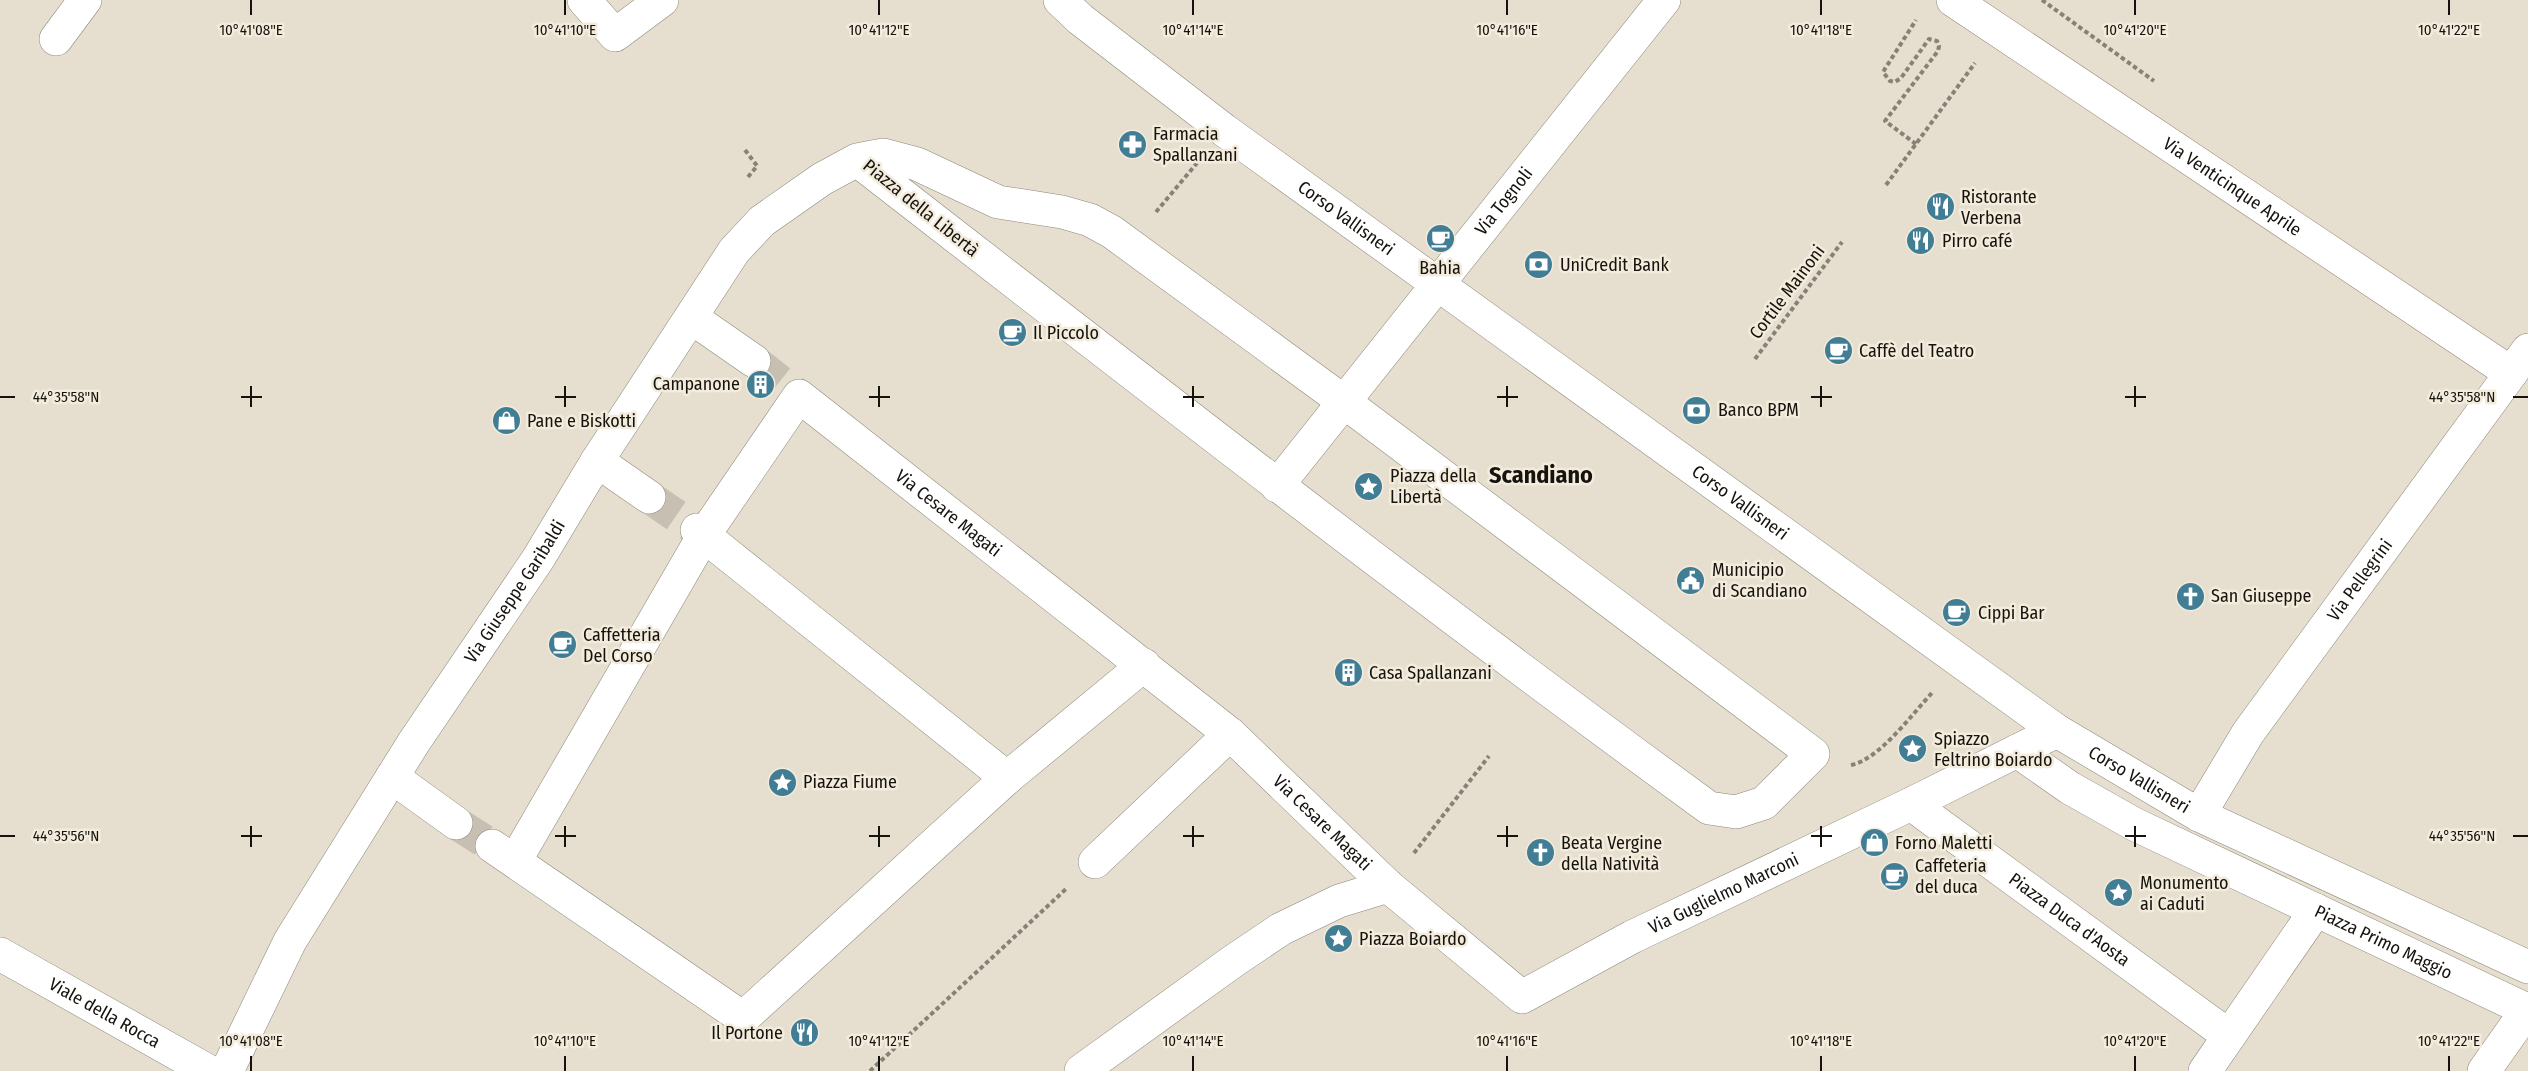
<svg xmlns="http://www.w3.org/2000/svg" width="2528" height="1071" font-family="'Fira Sans Condensed',sans-serif">
  <rect width="100%" height="100%" fill="#e6dfcf"/>
  <g fill="none" stroke-linecap="round" stroke-linejoin="round">
    <!-- street-tunnel -->
    <g stroke="#c7c0b2" stroke-width="33" stroke-dasharray="33 16" stroke-linecap="butt">
      <path d="M 754,361 L 799,396"/>
      <path d="M 649,497 L 697,530"/>
      <path d="M 456,823 L 492,846"/>
    </g>
    <defs>
      <g id="street">
        <path d="M 584,0 L 615,35 L 662,0"/>
        <path id="s1" d="M 1060,0 L 1080,19 L 1224,130 L 2057,731 L 2199,815 L 2528,967"/>
        <path id="s2" d="M 1953,0 L 2511,373"/>
        <path d="M 56,39 L 85,0"/>
        <path d="M 692,318 L 754,361"/>
        <path d="M 597,461 L 649,497"/>
        <path id="s3" d="M 1277,486 L 1664,0"/>
        <path id="s4" d="M 2017,751 L 2070,788 L 2134,824 L 2527,1010 L 2484,1071"/>
        <path d="M 392,777 L 456,823"/>
        <path d="M 1007,778 L 1144,665"/>
        <path id="s5" d="M 1911,804 L 2229,1036"/>
        <path id="s6" d="M 2199,815 L 2248,733 L 2528,350"/>
        <path d="M 492,846 L 743,1018 L 1007,778 L 697,530"/>
        <path id="s7" d="M 515,861 L 704,535 L 799,396 L 1230,734 L 1388,886 L 1522,997 L 1632,937 L 1911,804 L 2057,731"/>
        <path d="M 1095,862 L 1230,734"/>
        <path id="s8" d="M 0,954 L 208,1071"/>
        <path id="s9" d="M 227,1071 L 290,941 L 414,742 L 538,559 L 597,461 L 734,251 L 762,221 L 822,179 L 857,160 L 883,155 L 917,164 L 998,202 L 1062,212 L 1090,220 L 1112,232 L 1343,401 L 1813,754 L 1764,803 L 1736,812 L 1709,808 C 1421,598 1139,379 857,160"/>
        <path d="M 1081,1071 L 1232,962 L 1281,929 L 1339,901 L 1388,886"/>
        <path d="M 2205,1071 L 2316,910"/>
      </g>
    </defs>
    <!-- street casing -->
    <use href="#street" stroke="#8d8779" stroke-width="34"/>
    <!-- path -->
    <g stroke="#878277" stroke-width="4" stroke-dasharray="4.5 3" stroke-linecap="butt">
      <path d="M 2042,0 L 2154,81"/>
      <path d="M 1916,144 L 1885,121 L 1938,51 L 1939,46 L 1937,41 L 1929,39 L 1901,78 L 1895,82 L 1890,81 L 1883,72 L 1916,20"/>
      <path d="M 745,150 L 758,167"/>
      <path d="M 748,177 L 757,166"/>
      <path d="M 1886,185 L 1975,63"/>
      <path d="M 1156,212 L 1197,163"/>
      <path d="M 1755,359 L 1842,242"/>
      <path d="M 1851,765 C 1880,759 1912,714 1932,693"/>
      <path d="M 1414,853 L 1489,756"/>
      <path d="M 870,1071 L 1066,889"/>
    </g>
    <!-- street -->
    <use href="#street" stroke="#fff" stroke-width="33"/>
  </g>
  <!-- ticks -->
  <path fill="none" stroke="#16130e" stroke-width="2" d="M 251,0 L 251,15M 565,0 L 565,15M 879,0 L 879,15M 1193,0 L 1193,15M 1507,0 L 1507,15M 1821,0 L 1821,15M 2135,0 L 2135,15M 2449,0 L 2449,15M 251,386 L 251,407M 565,386 L 565,407M 879,386 L 879,407M 1193,386 L 1193,407M 1507,386 L 1507,407M 1821,386 L 1821,407M 2135,386 L 2135,407M 0,397 L 15,397M 241,397 L 262,397M 555,397 L 576,397M 869,397 L 890,397M 1183,397 L 1204,397M 1497,397 L 1518,397M 1811,397 L 1832,397M 2125,397 L 2146,397M 2513,397 L 2528,397M 251,826 L 251,847M 565,826 L 565,847M 879,826 L 879,847M 1193,826 L 1193,847M 1507,826 L 1507,847M 1821,826 L 1821,847M 2135,826 L 2135,847M 0,836 L 15,836M 241,836 L 262,836M 555,836 L 576,836M 869,836 L 890,836M 1183,836 L 1204,836M 1497,836 L 1518,836M 1811,836 L 1832,836M 2125,836 L 2146,836M 2513,836 L 2528,836M 251,1056 L 251,1071M 565,1056 L 565,1071M 879,1056 L 879,1071M 1193,1056 L 1193,1071M 1507,1056 L 1507,1071M 1821,1056 L 1821,1071M 2135,1056 L 2135,1071M 2449,1056 L 2449,1071"/>
  <!-- icons -->
  <defs>
    <symbol id="pharmacy-disc" viewBox="-11 -11 22 22"><circle r="9.5" fill="#417e95" stroke="#f3ecdc"/><path d="M-2-6h4v4h4v4h-4v4h-4v-4h-4v-4h4Z" fill="#fff"/></symbol>
    <symbol id="restaurant-disc" viewBox="-11 -11 22 22"><circle r="9.5" fill="#417e95" stroke="#f3ecdc"/><path d="M-5-6h1v4h1v-4h1v4h1v-4h1v5L-1.5 .5V6h-2V.5L-5-1ZM5-6V6H3V1.5H1.5Q1.5-4 5-6Z" fill="#fff"/></symbol>
    <symbol id="cafe-disc" viewBox="-11 -11 22 22"><circle r="9.5" fill="#417e95" stroke="#f3ecdc"/><path d="M-5.5-4.5H6V0H3Q3 3.5 0 3.5H-2.5Q-5.5 3.5-5.5 0ZM3-3.2v2h1.7v-2ZM-6 4.5H4V6H-6Z" fill="#fff"/></symbol>
    <symbol id="bank-disc" viewBox="-11 -11 22 22"><circle r="9.5" fill="#417e95" stroke="#f3ecdc"/><path d="M-6-4H6V4H-6ZM0-2.3a2.3 2.3 0 1 0 0 4.6a2.3 2.3 0 1 0 0-4.6Z" fill="#fff"/></symbol>
    <symbol id="building-disc" viewBox="-11 -11 22 22"><circle r="9.5" fill="#417e95" stroke="#f3ecdc"/><path d="M-4-6H4V6H1V3H-1V6H-4ZM-2.5-4.3h1.7v1.8h-1.7ZM.8-4.3h1.7v1.8H.8ZM-2.5-1h1.7V.8h-1.7ZM.8-1h1.7V.8H.8Z" fill="#fff"/></symbol>
    <symbol id="shop-disc" viewBox="-11 -11 22 22"><circle r="9.5" fill="#417e95" stroke="#f3ecdc"/><path d="M-5-2.5h2.3a2.7 3.5 0 0 1 5.4 0H5L5.5 6h-11ZM-1.5-2.5h3a1.5 2.3 0 0 0-3 0Z" fill="#fff"/></symbol>
    <symbol id="sight-disc" viewBox="-11 -11 22 22"><circle r="9.5" fill="#417e95" stroke="#f3ecdc"/><path d="M0-6L1.8-2.2L6-1.7L2.9 1.2L3.7 5.4L0 3.3L-3.7 5.4L-2.9 1.2L-6-1.7L-1.8-2.2Z" fill="#fff"/></symbol>
    <symbol id="civic-disc" viewBox="-11 -11 22 22"><circle r="9.5" fill="#417e95" stroke="#f3ecdc"/><path d="M-.6-6.5H3V-4.5H.6V-3L4-1V1h2V6H-6V1h2V-1L-.6-3ZM-1.2 2.5V6h2.4V2.5Z" fill="#fff"/></symbol>
    <symbol id="church-disc" viewBox="-11 -11 22 22"><circle r="9.5" fill="#417e95" stroke="#f3ecdc"/><path d="M-1.2-6h2.4v3.5h3.3v2.4h-3.3V6h-2.4V-.1h-3.3v-2.4h3.3Z" fill="#fff"/></symbol>
  </defs>
  <g fill-rule="evenodd">
    <use href="#pharmacy-disc" x="1116" y="128" width="33" height="33"/>
    <use href="#restaurant-disc" x="1924" y="190" width="33" height="33"/>
    <use href="#cafe-disc" x="1424" y="222" width="33" height="33"/>
    <use href="#restaurant-disc" x="1904" y="224" width="33" height="33"/>
    <use href="#bank-disc" x="1522" y="248" width="33" height="33"/>
    <use href="#cafe-disc" x="996" y="316" width="33" height="33"/>
    <use href="#cafe-disc" x="1822" y="334" width="33" height="33"/>
    <use href="#building-disc" x="744" y="368" width="33" height="33"/>
    <use href="#bank-disc" x="1680" y="394" width="33" height="33"/>
    <use href="#shop-disc" x="490" y="404" width="33" height="33"/>
    <use href="#sight-disc" x="1352" y="470" width="33" height="33"/>
    <use href="#civic-disc" x="1674" y="564" width="33" height="33"/>
    <use href="#church-disc" x="2174" y="580" width="33" height="33"/>
    <use href="#cafe-disc" x="1940" y="596" width="33" height="33"/>
    <use href="#cafe-disc" x="546" y="628" width="33" height="33"/>
    <use href="#building-disc" x="1332" y="656" width="33" height="33"/>
    <use href="#sight-disc" x="1896" y="732" width="33" height="33"/>
    <use href="#sight-disc" x="766" y="766" width="33" height="33"/>
    <use href="#shop-disc" x="1858" y="826" width="33" height="33"/>
    <use href="#church-disc" x="1524" y="836" width="33" height="33"/>
    <use href="#cafe-disc" x="1878" y="860" width="33" height="33"/>
    <use href="#sight-disc" x="2102" y="876" width="33" height="33"/>
    <use href="#sight-disc" x="1322" y="922" width="33" height="33"/>
    <use href="#restaurant-disc" x="788" y="1016" width="33" height="33"/>
  </g>
  <g text-anchor="middle" stroke-width="5" stroke-linejoin="round" paint-order="stroke">
    <!-- poi labels -->
    <g font-size="18" fill="#16130e" stroke="#f3ecdc" text-anchor="start">
      <text x="1153" y="140">Farmacia<tspan x="1153" dy="21">Spallanzani</tspan></text>
      <text x="1961" y="203">Ristorante<tspan x="1961" dy="21">Verbena</tspan></text>
      <text x="1942" y="247">Pirro café</text>
      <text x="1560" y="271">UniCredit Bank</text>
      <text x="1440" y="274" text-anchor="middle">Bahia</text>
      <text x="1033" y="339">Il Piccolo</text>
      <text x="1859" y="357">Caffè del Teatro</text>
      <text x="740" y="390" text-anchor="end">Campanone</text>
      <text x="1718" y="416">Banco BPM</text>
      <text x="527" y="427">Pane e Biskotti</text>
      <text x="1390" y="482">Piazza della<tspan x="1390" dy="21">Libertà</tspan></text>
      <text x="1712" y="576">Municipio<tspan x="1712" dy="21">di Scandiano</tspan></text>
      <text x="2211" y="602">San Giuseppe</text>
      <text x="1978" y="619">Cippi Bar</text>
      <text x="583" y="641">Caffetteria<tspan x="583" dy="21">Del Corso</tspan></text>
      <text x="1369" y="679">Casa Spallanzani</text>
      <text x="1934" y="745">Spiazzo<tspan x="1934" dy="21">Feltrino Boiardo</tspan></text>
      <text x="803" y="788">Piazza Fiume</text>
      <text x="1561" y="849">Beata Vergine<tspan x="1561" dy="21">della Natività</tspan></text>
      <text x="1895" y="849">Forno Maletti</text>
      <text x="1915" y="872">Caffeteria<tspan x="1915" dy="21">del duca</tspan></text>
      <text x="2140" y="889">Monumento<tspan x="2140" dy="21">ai Caduti</tspan></text>
      <text x="1359" y="945">Piazza Boiardo</text>
      <text x="783" y="1039" text-anchor="end">Il Portone</text>
    </g>
    <!-- street labels -->
    <g font-size="18" fill="#16130e" stroke="#f3ecdc">
      <text dy="6" stroke="none"><textPath href="#s2" startOffset="336">Via Venticinque Aprile</textPath></text>
      <text dy="6" stroke="none"><textPath href="#s3" startOffset="364">Via Tognoli</textPath></text>
      <text transform="translate(921 208) rotate(39)" y="6">Piazza della Libertà</text>
      <text dy="6" stroke="none"><textPath href="#s1" startOffset="360">Corso Vallisneri</textPath></text>
      <text transform="translate(1787 292) rotate(-53)" y="6">Cortile Mainoni</text>
      <text dy="6" stroke="none"><textPath href="#s1" startOffset="846">Corso Vallisneri</textPath></text>
      <text dy="6" stroke="none"><textPath href="#s7" startOffset="735">Via Cesare Magati</textPath></text>
      <text dy="6" stroke="none"><textPath href="#s6" startOffset="285">Via Pellegrini</textPath></text>
      <text dy="6" stroke="none"><textPath href="#s9" startOffset="560">Via Giuseppe Garibaldi</textPath></text>
      <text dy="6" stroke="none"><textPath href="#s1" startOffset="1332">Corso Vallisneri</textPath></text>
      <text dy="6" stroke="none"><textPath href="#s7" startOffset="1221">Via Cesare Magati</textPath></text>
      <text dy="6" stroke="none"><textPath href="#s7" startOffset="1713">Via Guglielmo Marconi</textPath></text>
      <text dy="6" stroke="none"><textPath href="#s5" startOffset="196">Piazza Duca d'Aosta</textPath></text>
      <text dy="6" stroke="none"><textPath href="#s4" startOffset="414">Piazza Primo Maggio</textPath></text>
      <text dy="6" stroke="none"><textPath href="#s8" startOffset="120">Viale della Rocca</textPath></text>
    </g>
    <!-- district labels -->
    <g font-size="24" font-weight="bold" fill="#16130e" stroke="#f3ecdc">
      <text x="1541" y="483">Scandiano</text>
    </g>
  </g>
  <g font-size="15" text-anchor="middle" fill="#16130e" stroke="#f3ecdc" stroke-width="5" stroke-linejoin="round" paint-order="stroke">
    <text x="251" y="35">10°41'08"E</text>
    <text x="565" y="35">10°41'10"E</text>
    <text x="879" y="35">10°41'12"E</text>
    <text x="1193" y="35">10°41'14"E</text>
    <text x="1507" y="35">10°41'16"E</text>
    <text x="1821" y="35">10°41'18"E</text>
    <text x="2135" y="35">10°41'20"E</text>
    <text x="2449" y="35">10°41'22"E</text>
    <text x="66" y="402">44°35'58"N</text>
    <text x="2462" y="402">44°35'58"N</text>
    <text x="66" y="841">44°35'56"N</text>
    <text x="2462" y="841">44°35'56"N</text>
    <text x="251" y="1046">10°41'08"E</text>
    <text x="565" y="1046">10°41'10"E</text>
    <text x="879" y="1046">10°41'12"E</text>
    <text x="1193" y="1046">10°41'14"E</text>
    <text x="1507" y="1046">10°41'16"E</text>
    <text x="1821" y="1046">10°41'18"E</text>
    <text x="2135" y="1046">10°41'20"E</text>
    <text x="2449" y="1046">10°41'22"E</text>
  </g>
</svg>
